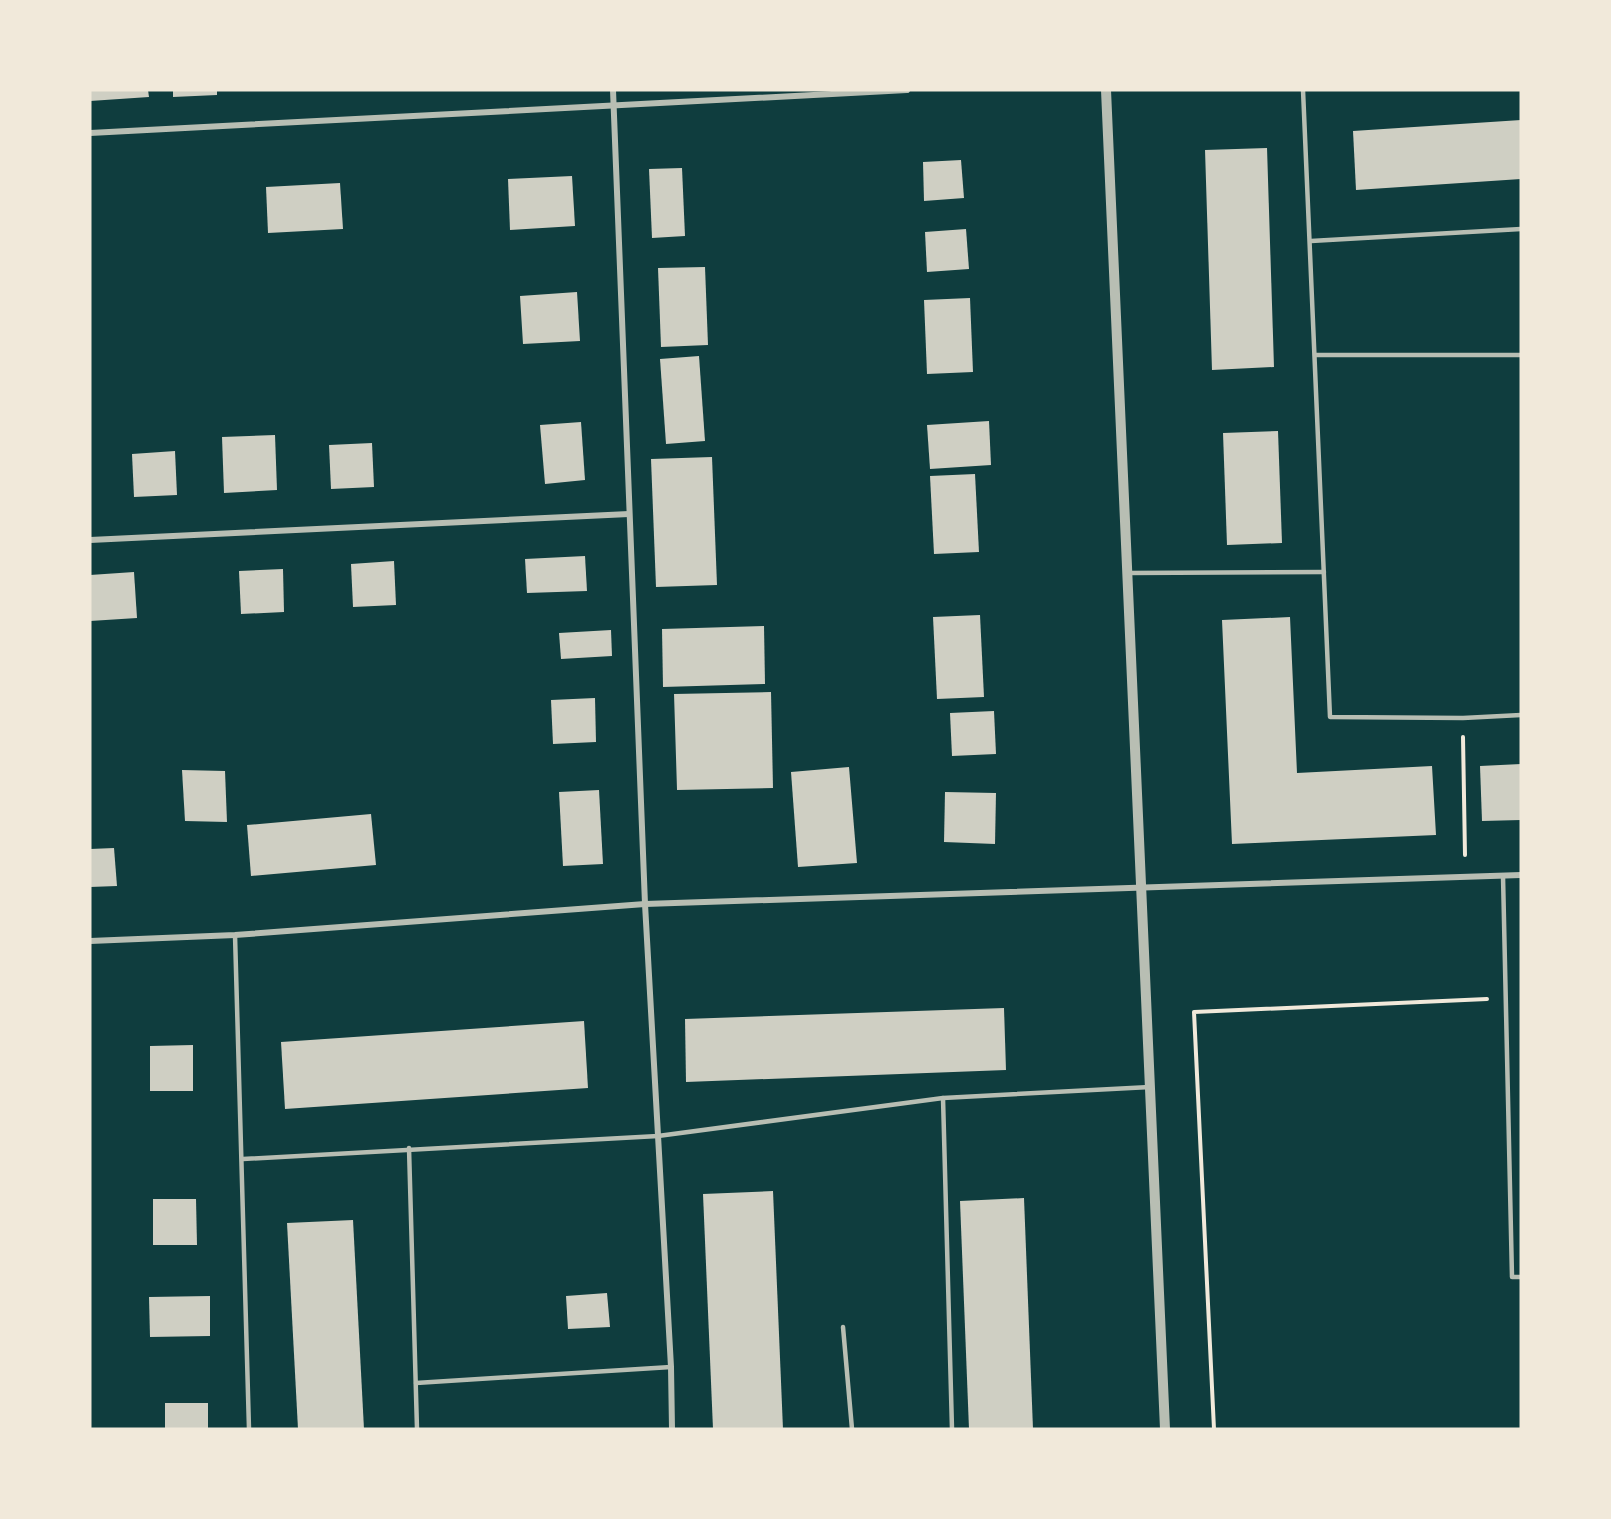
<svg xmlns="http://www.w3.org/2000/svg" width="1611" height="1519" font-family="'Sofia Sans Condensed',sans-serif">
  <rect width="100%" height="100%" fill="#0f3d3e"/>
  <!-- building -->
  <g fill="#cfcfc3">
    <path d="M 90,90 L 148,90 L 149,97 L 90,101 Z"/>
    <path d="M 173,90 L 217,90 L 217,95 L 173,97 Z"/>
    <path d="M 1521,120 L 1521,179 L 1356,190 L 1353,131 Z"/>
    <path d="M 1267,148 L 1274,367 L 1212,370 L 1205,150 Z"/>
    <path d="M 961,160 L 964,198 L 924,201 L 923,162 Z"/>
    <path d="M 682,168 L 685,236 L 652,238 L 649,169 Z"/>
    <path d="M 572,176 L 575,226 L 510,230 L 508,179 Z"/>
    <path d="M 340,183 L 343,229 L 268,233 L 266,187 Z"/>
    <path d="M 966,229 L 969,269 L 927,272 L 925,232 Z"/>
    <path d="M 705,267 L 708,345 L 661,347 L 658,268 Z"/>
    <path d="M 577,292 L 580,341 L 523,344 L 520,296 Z"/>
    <path d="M 970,298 L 973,372 L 927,374 L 924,300 Z"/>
    <path d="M 699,356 L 705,441 L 666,444 L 660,359 Z"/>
    <path d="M 989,421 L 991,465 L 930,469 L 927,425 Z"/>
    <path d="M 581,422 L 585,480 L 545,484 L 540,425 Z"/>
    <path d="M 1278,431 L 1282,543 L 1227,545 L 1223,433 Z"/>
    <path d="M 275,435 L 277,490 L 224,493 L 222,437 Z"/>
    <path d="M 372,443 L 374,487 L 331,489 L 329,445 Z"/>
    <path d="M 175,451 L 177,495 L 134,497 L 132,454 Z"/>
    <path d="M 712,457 L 717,585 L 656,587 L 651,459 Z"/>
    <path d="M 975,474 L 979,552 L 934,554 L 930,476 Z"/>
    <path d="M 585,556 L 587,591 L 527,593 L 525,559 Z"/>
    <path d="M 394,561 L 396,605 L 353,607 L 351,564 Z"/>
    <path d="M 283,569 L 284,612 L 241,614 L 239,571 Z"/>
    <path d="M 134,572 L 137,618 L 90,621 L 90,575 Z"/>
    <path d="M 980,615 L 984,697 L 937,699 L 933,617 Z"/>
    <path d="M 1290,617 L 1297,773 L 1432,766 L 1436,835 L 1232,844 L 1222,620 Z"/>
    <path d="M 764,626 L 765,684 L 663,687 L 662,629 Z"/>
    <path d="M 611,630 L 612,656 L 561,659 L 559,633 Z"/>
    <path d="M 771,692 L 773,788 L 677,790 L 674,694 Z"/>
    <path d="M 595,698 L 596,742 L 553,744 L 551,700 Z"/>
    <path d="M 994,711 L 996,754 L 952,756 L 950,713 Z"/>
    <path d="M 1521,764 L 1521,820 L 1482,821 L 1480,766 Z"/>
    <path d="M 849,767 L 857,863 L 798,867 L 791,772 Z"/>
    <path d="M 182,770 L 225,771 L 227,822 L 185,821 Z"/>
    <path d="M 599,790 L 603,864 L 563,866 L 559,792 Z"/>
    <path d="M 945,792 L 996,793 L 995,844 L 944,842 Z"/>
    <path d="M 371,814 L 376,865 L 251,876 L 247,825 Z"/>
    <path d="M 114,848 L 117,886 L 90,887 L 90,849 Z"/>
    <path d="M 1004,1008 L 1006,1070 L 686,1082 L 685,1019 Z"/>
    <path d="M 584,1021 L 588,1088 L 285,1109 L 281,1042 Z"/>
    <path d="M 193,1045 L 193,1091 L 150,1091 L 150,1046 Z"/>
    <path d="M 773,1191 L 783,1429 L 713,1429 L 703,1194 Z"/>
    <path d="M 1024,1198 L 1033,1429 L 969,1429 L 960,1201 Z"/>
    <path d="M 153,1199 L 196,1199 L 197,1245 L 153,1245 Z"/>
    <path d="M 353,1220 L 364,1429 L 298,1429 L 287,1223 Z"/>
    <path d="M 607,1293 L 610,1327 L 568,1329 L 566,1296 Z"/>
    <path d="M 210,1296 L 210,1336 L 150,1337 L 149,1297 Z"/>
    <rect x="165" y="1403" width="43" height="26"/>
  </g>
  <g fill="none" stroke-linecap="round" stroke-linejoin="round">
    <!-- path -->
    <g stroke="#f1e9da" stroke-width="4">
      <path d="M 1463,737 L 1465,855"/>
      <path d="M 1214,1429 L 1194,1012 L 1487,999"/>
    </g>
    <!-- service -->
    <g stroke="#b8beb3" stroke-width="4.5">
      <path d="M 1303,90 L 1330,717 L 1463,718 L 1521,715"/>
      <path d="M 1311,241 L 1521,229"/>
      <path d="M 1315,355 L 1521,355"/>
      <path d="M 1128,573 L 1324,572"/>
      <path d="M 1503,876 L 1512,1277 L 1521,1277"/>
      <path d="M 235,935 L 249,1429"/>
      <path d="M 943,1098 L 952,1429"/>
      <path d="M 409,1148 L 417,1429"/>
      <path d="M 243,1159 L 658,1136 L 943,1098 L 1150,1087"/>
      <path d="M 843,1327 L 852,1429"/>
      <path d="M 416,1383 L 671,1367"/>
    </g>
    <!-- minor -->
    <g stroke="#b8beb3" stroke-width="6">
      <path d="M 613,90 L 645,904 L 671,1367 L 672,1429"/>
      <path d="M 90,133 L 907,90"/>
      <path d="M 90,540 L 629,514"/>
      <path d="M 90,941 L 235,935 L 645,904 L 1521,875"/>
    </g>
    <!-- tertiary -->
    <path stroke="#b8beb3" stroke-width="10" d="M 1106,90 L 1165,1429"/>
  </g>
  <!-- border -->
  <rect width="1611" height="1519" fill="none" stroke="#f1e9da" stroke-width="183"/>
</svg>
